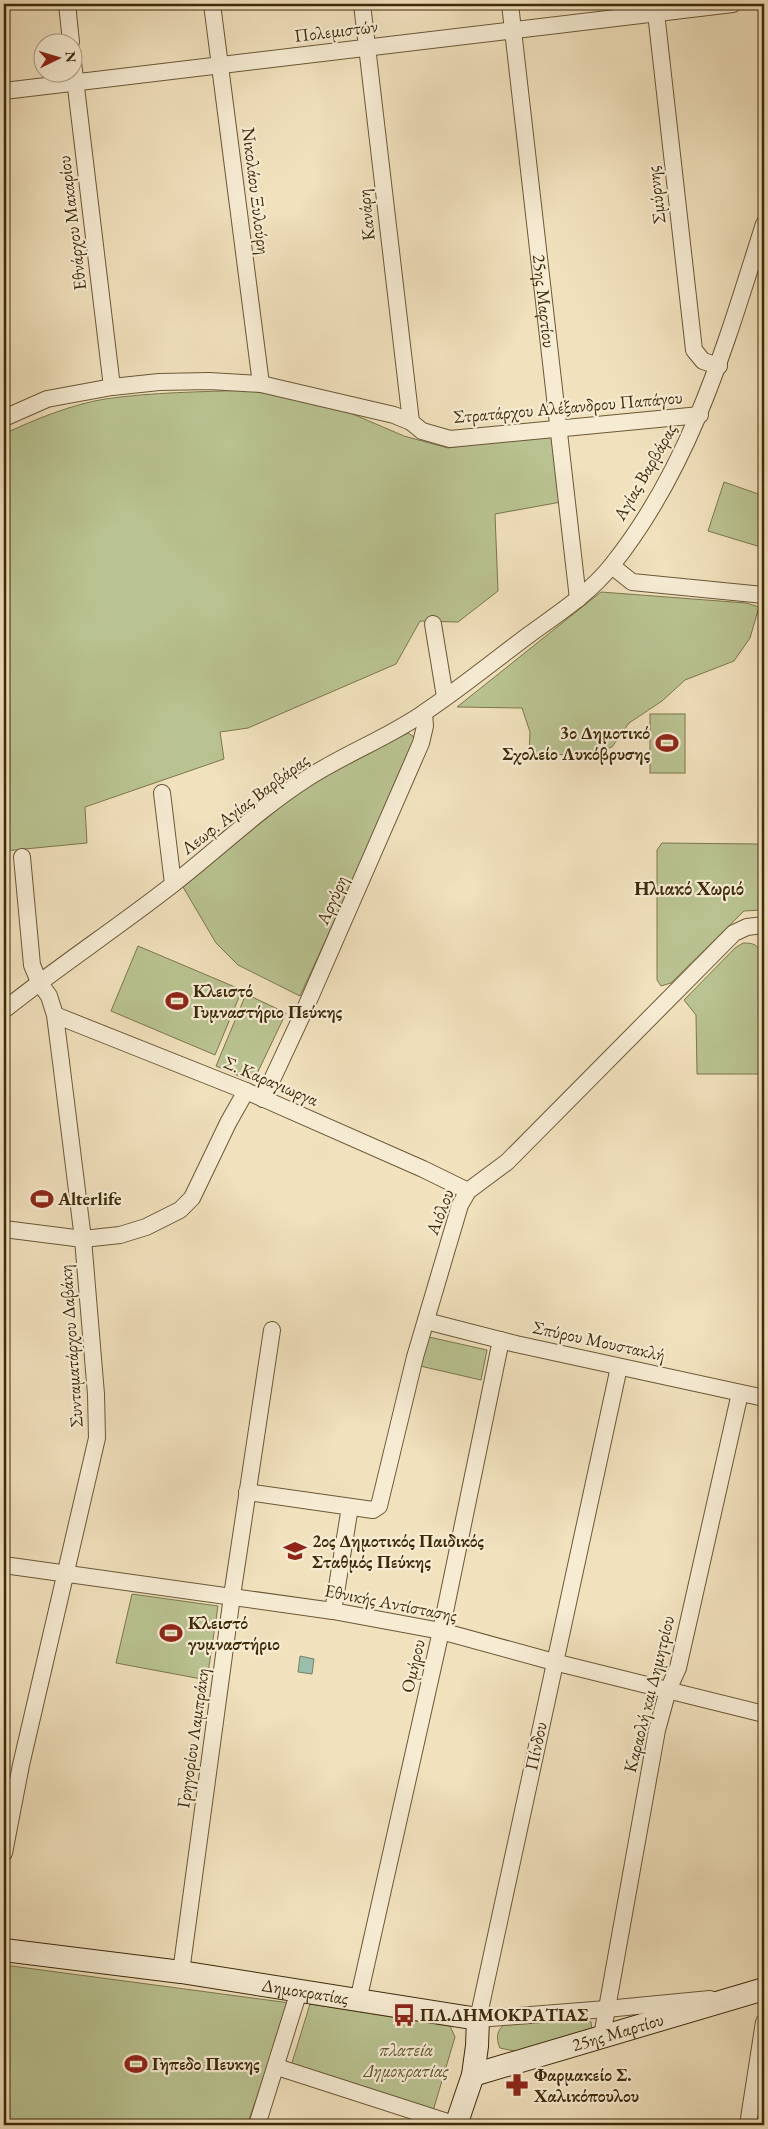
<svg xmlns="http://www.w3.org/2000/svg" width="768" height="2129" font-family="'EB Garamond',serif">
  <rect width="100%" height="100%" fill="#f1e1bd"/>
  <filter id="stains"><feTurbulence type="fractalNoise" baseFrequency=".004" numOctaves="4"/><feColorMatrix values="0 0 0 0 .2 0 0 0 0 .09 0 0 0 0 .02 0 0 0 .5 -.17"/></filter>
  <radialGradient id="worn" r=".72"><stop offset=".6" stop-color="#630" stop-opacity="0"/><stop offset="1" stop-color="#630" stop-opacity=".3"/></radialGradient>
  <!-- green -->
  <g fill="#b9c391" stroke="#7c764d">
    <path d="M 250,390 L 341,409 L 404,436 L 448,448 L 555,434 L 561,502 L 495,514 L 498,591 L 458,622 L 420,621 L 396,664 L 248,728 L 220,732 L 224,759 L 85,807 L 87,843 L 4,851 L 4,434 C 33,420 73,404 105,399 C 153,392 202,392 250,390 Z"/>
    <path d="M 724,482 L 764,496 L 764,548 L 708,531 Z"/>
    <path d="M 601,592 L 746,603 L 759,607 L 750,638 L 734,661 L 685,680 L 662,701 L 629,723 L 612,747 L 589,755 L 529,754 L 530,732 L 522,708 L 457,707 Z"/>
    <rect x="650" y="714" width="35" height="59"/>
    <path d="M 408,733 L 413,736 L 415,745 L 300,996 L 238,965 L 216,943 L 183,887 L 309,783 Z"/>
    <path d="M 662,843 L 757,844 L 760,846 L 762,910 L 744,911 L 671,983 L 661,986 L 657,980 L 657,850 Z"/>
    <path d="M 743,943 C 753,943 758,944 762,955 L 762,1074 L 697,1074 L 696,1015 L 684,1000 L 735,948 Z"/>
    <path d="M 138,946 L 242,990 L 215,1055 L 111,1011 Z"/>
    <path d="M 246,994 L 286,1013 L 253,1082 L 216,1066 Z"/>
    <path d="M 429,1337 L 487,1350 L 481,1380 L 420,1366 Z"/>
    <path d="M 132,1594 L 218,1606 L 207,1680 L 116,1663 Z"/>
    <path d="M 4,1965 L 290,2003 L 247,2125 L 4,2125 Z"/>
    <path d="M 310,2004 L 450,2026 L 455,2037 L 433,2111 L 291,2066 Z"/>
    <path d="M 583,2018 L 591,2022 L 592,2030 L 519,2052 L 500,2048 C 494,2034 499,2027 511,2020 Z"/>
  </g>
  <!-- water -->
  <path fill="#9bbeac" stroke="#76826b" d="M 300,1656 L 314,1659 L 312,1674 L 298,1672 Z"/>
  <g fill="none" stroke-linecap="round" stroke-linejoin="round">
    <defs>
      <g id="street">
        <path d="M 67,4 L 71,42"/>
        <path d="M 212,4 L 261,384"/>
        <path d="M 362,4 L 411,422"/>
        <path id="s1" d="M 510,4 L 578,599"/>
        <path d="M 655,4 L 694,350 L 703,361 L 719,366"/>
        <path d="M 72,54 L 112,387"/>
        <path d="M 4,91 L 733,4"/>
        <path d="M 4,418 L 47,399 L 112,387 L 159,382 L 209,381 L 261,384 L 394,415 L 411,422 L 422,431 L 450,439 L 700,415"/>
        <path d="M 612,566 L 632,582 L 764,595"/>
        <path d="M 433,624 L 445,697"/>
        <path d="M 162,793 L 173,884"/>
        <path d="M 4,1010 C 59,966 117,928 172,885 C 217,850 258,810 306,779 C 344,754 388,738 425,712 C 461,688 495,660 530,634 C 559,613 590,593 612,565 C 692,465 726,343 764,224"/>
        <path d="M 55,1015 L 246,1091 L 423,1169 L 468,1191"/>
        <path d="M 263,1099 L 305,1009 L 421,743 L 425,726 L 424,713"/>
        <path d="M 4,1229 L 83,1239 L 120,1235 L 146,1227 L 180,1210 L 192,1198 L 228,1123 L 246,1091"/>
        <path d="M 426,1321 L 516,1344 L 764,1398"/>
        <path d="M 619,1367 L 478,2019 L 606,2009 L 710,1999"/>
        <path d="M 247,1492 L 373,1510 L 379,1506 L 415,1357 L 460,1205 L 468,1191 L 507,1162 L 734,933 L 747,927 L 764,925"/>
        <path d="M 4,1565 L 333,1611 L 441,1631 L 554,1662 L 764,1714"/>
        <path d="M 333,1611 L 350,1507"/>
        <path d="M 4,1853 L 21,1765 L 97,1438 L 96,1394 L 83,1239 L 61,1062 L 55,1015 L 49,996 L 39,982 L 32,965 L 22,857"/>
        <path d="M 181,1972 L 232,1596 L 272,1330"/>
        <path d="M 358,2001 L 441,1631 L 501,1340"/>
        <path d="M 602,2036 L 657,1730 L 668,1690 L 678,1668 L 740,1393"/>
        <path d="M 277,2067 L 457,2125"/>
        <path d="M 257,2125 L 299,1991"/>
        <path d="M 748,2125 L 764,2022"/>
      </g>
      <g id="secondary">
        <path id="s2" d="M 4,1950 L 181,1972 L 478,2019 L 477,2046 L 473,2075 L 456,2125"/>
        <path id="s3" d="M 473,2075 L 764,1989"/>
      </g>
    </defs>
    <!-- street casing -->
    <use href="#street" stroke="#6b5736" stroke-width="18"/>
    <!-- secondary casing -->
    <use href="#secondary" stroke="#3e2909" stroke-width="24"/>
    <!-- street -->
    <use href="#street" stroke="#f6ecd4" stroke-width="16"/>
    <!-- secondary -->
    <use href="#secondary" stroke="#f6ecd4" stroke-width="22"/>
  </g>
  <!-- icons -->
  <defs>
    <symbol id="stadium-bare" viewBox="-9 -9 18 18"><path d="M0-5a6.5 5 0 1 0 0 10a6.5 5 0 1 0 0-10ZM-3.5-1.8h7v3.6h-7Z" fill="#8f2418" stroke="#f6ecd4" stroke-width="2.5" paint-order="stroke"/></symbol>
    <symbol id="school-bare" viewBox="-9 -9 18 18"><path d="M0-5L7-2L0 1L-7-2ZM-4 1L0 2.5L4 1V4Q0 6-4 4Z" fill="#8f2418" stroke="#f6ecd4" stroke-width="2.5" paint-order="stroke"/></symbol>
    <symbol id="bus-bare" viewBox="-9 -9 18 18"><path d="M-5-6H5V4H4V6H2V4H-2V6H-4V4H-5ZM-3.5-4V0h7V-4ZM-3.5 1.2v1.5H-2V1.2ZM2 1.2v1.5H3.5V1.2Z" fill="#8f2418" stroke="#f6ecd4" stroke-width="2.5" paint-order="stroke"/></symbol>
    <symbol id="pharmacy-bare" viewBox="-9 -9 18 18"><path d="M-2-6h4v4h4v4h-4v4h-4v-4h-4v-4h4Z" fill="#8f2418" stroke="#f6ecd4" stroke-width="2.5" paint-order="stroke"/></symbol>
  </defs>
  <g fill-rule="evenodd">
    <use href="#stadium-bare" x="651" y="727" width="32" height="32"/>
    <use href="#stadium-bare" x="161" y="985" width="32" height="32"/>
    <use href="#stadium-bare" x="26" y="1183" width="32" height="32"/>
    <use href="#school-bare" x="279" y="1535" width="32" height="32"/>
    <use href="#stadium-bare" x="155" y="1617" width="32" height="32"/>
    <use href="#bus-bare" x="388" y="1999" width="32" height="32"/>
    <use href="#stadium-bare" x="120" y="2048" width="32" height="32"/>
    <use href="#pharmacy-bare" x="501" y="2069" width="32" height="32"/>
  </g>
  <g text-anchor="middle" stroke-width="4.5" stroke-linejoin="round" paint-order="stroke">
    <!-- street labels -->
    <g font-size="18" fill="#3e2909" stroke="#f6ecd4">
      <text transform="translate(336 31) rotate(-7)" y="6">Πολεμιστών</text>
      <text transform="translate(256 191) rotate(83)" y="6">Νικολάου Ξυλούρη</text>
      <text transform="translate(656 195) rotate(-97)" y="6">Σμύρνης</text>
      <text transform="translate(366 215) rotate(-96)" y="6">Κανάρη</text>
      <text transform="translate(72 223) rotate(-97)" y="6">Εθνάρχου Μακαρίου</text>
      <text dy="6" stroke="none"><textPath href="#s1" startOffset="299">25ης Μαρτίου</textPath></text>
      <text transform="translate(568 407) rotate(-5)" y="6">Στρατάρχου Αλέξανδρου Παπάγου</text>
      <text transform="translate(645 472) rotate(-60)" y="6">Αγίας Βαρβάρας</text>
      <text transform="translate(245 804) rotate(-37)" y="6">Λεωφ. Αγίας Βαρβάρας</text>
      <text transform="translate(332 900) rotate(-66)" y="6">Αργύρη</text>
      <text transform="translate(271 1081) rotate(23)" y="6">Σ. Καραγιωργα</text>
      <text transform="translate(440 1212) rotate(-69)" y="6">Αιόλου</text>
      <text transform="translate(599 1341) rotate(12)" y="6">Σπύρου Μουστακλή</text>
      <text transform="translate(71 1346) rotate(-94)" y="6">Συνταματάρχου Δαβάκη</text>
      <text transform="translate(391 1603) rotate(11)" y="6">Εθνικής Αντίστασης</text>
      <text transform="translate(413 1666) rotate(-77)" y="6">Ομήρου</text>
      <text transform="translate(649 1694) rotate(-76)" y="6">Καραολή και Δημητρίου</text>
      <text transform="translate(193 1738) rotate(-82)" y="6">Γρηγορίου Λαμπράκη</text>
      <text transform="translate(536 1746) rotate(-78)" y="6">Πίνδου</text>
      <text dy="6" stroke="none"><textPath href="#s2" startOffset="304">Δημοκρατίας</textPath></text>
      <text dy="6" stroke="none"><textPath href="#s3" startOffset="151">25ης Μαρτίου</textPath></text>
    </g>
    <!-- poi labels -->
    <g font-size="18" font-weight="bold" fill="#3e2909" stroke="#f6ecd4" text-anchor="start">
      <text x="650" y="739" text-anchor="end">3ο Δημοτικό<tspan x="650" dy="21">Σχολείο Λυκόβρυσης</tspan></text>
      <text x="193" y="997">Κλειστό<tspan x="193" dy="21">Γυμναστήριο Πεύκης</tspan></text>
      <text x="58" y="1205">Alterlife</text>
      <text x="312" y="1547">2ος Δημοτικός Παιδικός<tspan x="312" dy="21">Σταθμός Πεύκης</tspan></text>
      <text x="188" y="1629">Κλειστό<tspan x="188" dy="21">γυμναστήριο</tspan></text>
      <text x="420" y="2021">ΠΛ.ΔΗΜΟΚΡΑΤΙΑΣ</text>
      <text x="152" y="2070">Γηπεδο Πευκης</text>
      <text x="534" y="2081">Φαρμακείο Σ.<tspan x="534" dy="21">Χαλικόπουλου</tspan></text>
    </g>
    <!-- park labels -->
    <g font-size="18" font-style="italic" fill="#5d502b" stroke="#f6ecd4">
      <text x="406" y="2056">πλατεία<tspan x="406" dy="21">Δημοκρατίας</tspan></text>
    </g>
    <!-- neighbourhood labels -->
    <g font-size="19" font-weight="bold" fill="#3e2909" stroke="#f6ecd4">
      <text x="689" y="895">Ηλιακό Χωριό</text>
    </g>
  </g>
  <!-- margin -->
  <rect width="768" height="2129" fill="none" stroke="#f1e1bd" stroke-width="20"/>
  <rect x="5" y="5" width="758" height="2119" fill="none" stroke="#3e2909" stroke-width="2.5"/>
  <rect x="10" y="10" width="748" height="2109" fill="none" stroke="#3e2909"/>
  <!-- north arrow -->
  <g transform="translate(58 58) rotate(85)"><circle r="24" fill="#f6ecd4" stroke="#ac9e83"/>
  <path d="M0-4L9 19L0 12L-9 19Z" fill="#8f2418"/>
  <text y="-8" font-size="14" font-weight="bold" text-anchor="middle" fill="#3e2909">N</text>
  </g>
  <rect width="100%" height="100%" filter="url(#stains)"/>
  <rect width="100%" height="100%" fill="url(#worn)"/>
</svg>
